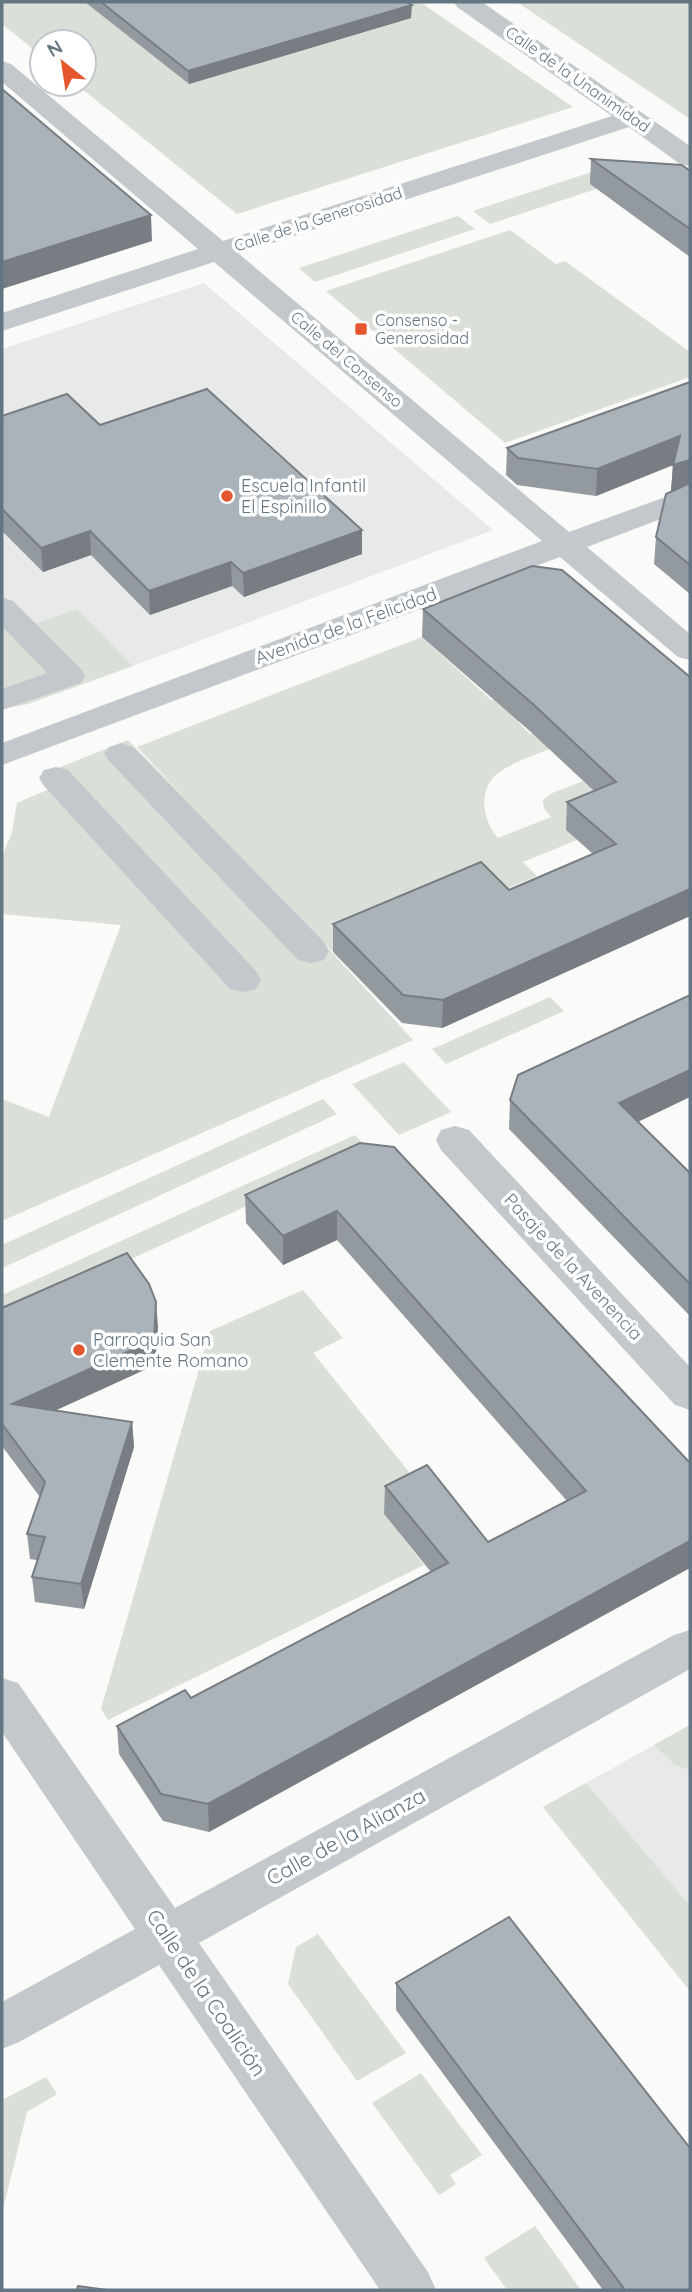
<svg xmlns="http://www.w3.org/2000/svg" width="692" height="2292" font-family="Quicksand,sans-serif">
  <rect width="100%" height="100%" fill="#fafaf8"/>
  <!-- built -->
  <g fill="#e8e9e9">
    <path d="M 204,283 L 493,530 L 133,666 L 77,609 L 32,626 L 2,594 L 2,349 Z"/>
    <path d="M 690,1725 L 690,1991 L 543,1807 Z"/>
  </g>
  <!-- green -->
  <g fill="#dadfd7">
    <path d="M 2,2 L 420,2 L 573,107 L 237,214 L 76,84 L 84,84 L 84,42 L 42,42 L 42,56 L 2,24 Z"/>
    <path d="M 517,2 L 690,2 L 690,119 Z"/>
    <path d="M 625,161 L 642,174 L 490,224 L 473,211 Z"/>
    <path d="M 458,216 L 475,229 L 315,282 L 299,268 Z"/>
    <path d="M 510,230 L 556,264 L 565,261 L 690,352 L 690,377 L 505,443 L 326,291 Z"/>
    <path d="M 2,594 L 32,625 L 77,609 L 133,666 L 28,704 L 2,709 Z"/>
    <path d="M 422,637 L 491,700 L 524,687 L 548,710 L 518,722 L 530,734 L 561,721 L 579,738 C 557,747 514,760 497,774 C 477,791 483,821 498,838 L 551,817 L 544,808 L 543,800 L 550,794 L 583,781 L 596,793 L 566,830 L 577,840 L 523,862 L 537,876 L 487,897 L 412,919 L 333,952 L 286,903 L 413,1040 L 2,1221 L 2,1099 L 49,1117 L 121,925 L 2,914 L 2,857 L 12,832 L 17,803 L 52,788 L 43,774 L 128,740 L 186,799 L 137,747 Z"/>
    <path d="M 550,997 L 564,1011 L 446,1064 L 432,1049 Z"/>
    <path d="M 404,1062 L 451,1112 L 399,1135 L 352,1084 Z"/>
    <path d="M 323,1099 L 337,1114 L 2,1268 L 2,1245 Z"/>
    <path d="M 355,1135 L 369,1150 L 2,1318 L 2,1295 Z"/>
    <path d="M 303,1290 L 343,1338 L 313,1353 L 426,1493 L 385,1515 L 424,1565 L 108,1720 L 101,1709 L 210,1331 Z"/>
    <path d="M 690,1725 L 690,1770 L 675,1765 L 654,1745 Z"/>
    <path d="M 586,1783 L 690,1906 L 690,1991 L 543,1807 Z"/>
    <path d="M 318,1934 L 406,2053 L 357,2081 L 288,1984 L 296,1947 Z"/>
    <path d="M 421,2073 L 482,2155 L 450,2175 L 456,2184 L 439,2195 L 372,2103 Z"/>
    <path d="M 46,2077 L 57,2094 L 27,2112 L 2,2213 L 2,2100 Z"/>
    <path d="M 535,2226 L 581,2290 L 507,2290 L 484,2258 Z"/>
  </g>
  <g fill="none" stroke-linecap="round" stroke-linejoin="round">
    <!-- street -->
    <g fill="#c3c8cc" fill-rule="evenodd">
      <path d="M 454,2 L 482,2 L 690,146 L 690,166 L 680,164 L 629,127 L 239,254 L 569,532 L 690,488 L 690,508 L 587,547 L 690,634 L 690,660 L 678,657 L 560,557 L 2,765 L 2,743 L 542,541 L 214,262 L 2,331 L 2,313 L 198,249 L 2,82 L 2,61 L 11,64 L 223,241 L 612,116 L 457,7 Z"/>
      <path d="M 2,598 L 13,601 L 81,669 L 85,676 L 81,683 L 2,710 L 2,689 L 47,673 L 2,626 Z"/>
      <path d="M 121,743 L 133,747 L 324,942 L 329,951 L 324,960 L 311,963 L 298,960 L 109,761 L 104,754 L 109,747 Z"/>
      <path d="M 56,767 L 68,770 L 256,971 L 261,980 L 256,989 L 243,992 L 230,989 L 44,786 L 39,778 L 44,770 Z"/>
      <path d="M 455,1126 L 469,1130 L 690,1367 L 690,1410 L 675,1405 L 441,1150 L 436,1140 L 441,1130 Z"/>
      <path d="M 690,1630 L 690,1669 L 199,1943 L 428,2272 L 436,2290 L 380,2290 L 159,1965 L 19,2042 L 2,2049 L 2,2002 L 135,1929 L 2,1732 L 2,1678 L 18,1683 L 175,1908 L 674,1635 Z"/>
    </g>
  </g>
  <!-- wall -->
  <g fill="#929a9f">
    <path d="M 85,2 L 407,2 L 411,18 L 189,84 Z"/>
    <path d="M 591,159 L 690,171 L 690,257 L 590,184 Z"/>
    <path d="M 690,382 L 690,594 L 654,564 L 656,537 L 671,491 L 673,465 L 596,496 L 517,485 L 506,475 L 507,448 Z"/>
    <path d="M 2,416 L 100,425 L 362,530 L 362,554 L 244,597 L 232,586 L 150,615 L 91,555 L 43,572 L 2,531 Z"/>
    <path d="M 423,609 L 690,677 L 690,916 L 442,1028 L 402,1023 L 333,952 L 333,924 L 509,890 L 593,854 L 566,830 L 567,802 L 594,791 L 532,733 L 422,637 Z"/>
    <path d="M 510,1100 L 638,1122 L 690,1173 L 690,1316 L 509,1129 Z"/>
    <path d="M 360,1143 L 690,1463 L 209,1832 L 163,1821 L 119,1754 L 117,1726 L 191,1698 L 431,1572 L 384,1514 L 385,1486 L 488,1542 L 567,1501 L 337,1240 L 283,1265 L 246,1223 L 245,1195 Z"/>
    <path d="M 2,1308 L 158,1327 L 155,1365 L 56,1410 L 132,1422 L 134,1447 L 84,1609 L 35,1602 L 32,1577 L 37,1560 L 30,1559 L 27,1534 L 40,1497 L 2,1446 Z"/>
    <path d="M 396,1983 L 690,2290 L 603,2290 L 396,2010 Z"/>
  </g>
  <!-- shaded-wall -->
  <g fill="#777d82">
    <path d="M 412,5 L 411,18 L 189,84 L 188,71 Z"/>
    <path d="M 151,215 L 152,241 L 2,289 L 2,262 Z"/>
    <path d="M 680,436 L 678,463 L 596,496 L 597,469 Z"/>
    <path d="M 690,460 L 690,486 L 671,492 L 673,465 Z"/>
    <path d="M 362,530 L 362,554 L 244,597 L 243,573 Z"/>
    <path d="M 90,531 L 91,555 L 43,572 L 41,548 Z"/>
    <path d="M 231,562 L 232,586 L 150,615 L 149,591 Z"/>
    <path d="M 690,889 L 690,916 L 442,1028 L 443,1000 Z"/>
    <path d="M 690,1070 L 690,1097 L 617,1132 L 619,1103 Z"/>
    <path d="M 337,1211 L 337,1240 L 283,1265 L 283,1236 Z"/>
    <path d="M 156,1302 L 158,1327 L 155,1365 L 15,1429 L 12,1404 Z"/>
    <path d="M 132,1422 L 134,1447 L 84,1609 L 81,1584 Z"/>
    <path d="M 690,1541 L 690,1568 L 209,1832 L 208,1804 Z"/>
  </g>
  <!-- building -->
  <g fill="#aab3b9" stroke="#777d82" stroke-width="2">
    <path d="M 101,2 L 407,2 L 412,5 L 188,71 Z"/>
    <path d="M 2,89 L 151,215 L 2,262 Z"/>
    <path d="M 591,159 L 682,165 L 690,171 L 690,229 Z"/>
    <path d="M 690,382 L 690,460 L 673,465 L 680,436 L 597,469 L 518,458 L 507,448 Z"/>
    <path d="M 207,389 L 362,530 L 243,573 L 231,562 L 149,591 L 90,531 L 41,548 L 2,509 L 2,416 L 67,394 L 100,425 Z"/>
    <path d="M 690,483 L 690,565 L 656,537 L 666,494 Z"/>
    <path d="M 532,566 L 562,570 L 690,677 L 690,889 L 443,1000 L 403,995 L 333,924 L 481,862 L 509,890 L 616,844 L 567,802 L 616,782 L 534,705 L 423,609 Z"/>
    <path d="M 690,995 L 690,1070 L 619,1103 L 690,1173 L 690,1284 L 510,1100 L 518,1075 Z"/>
    <path d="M 360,1143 L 394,1147 L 690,1463 L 690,1541 L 208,1804 L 161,1794 L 117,1726 L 185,1690 L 191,1698 L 448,1563 L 385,1486 L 427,1465 L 488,1542 L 586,1491 L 337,1211 L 283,1236 L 245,1195 Z"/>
    <path d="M 127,1253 L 149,1284 L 156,1302 L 154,1340 L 12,1404 L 132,1422 L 81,1584 L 32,1577 L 45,1537 L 27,1534 L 45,1482 L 2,1424 L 2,1308 Z"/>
    <path d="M 509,1917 L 690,2148 L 690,2290 L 625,2290 L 396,1983 Z"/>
    <path d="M 78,2286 L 107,2290 L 77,2290 Z"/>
  </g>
  <!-- markers -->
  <g fill="#e4572e" stroke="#fff" stroke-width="2.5">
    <rect x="354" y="322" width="14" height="14" rx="3.5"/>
    <circle cx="227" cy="496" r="7"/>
    <circle cx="79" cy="1350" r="7"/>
  </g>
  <g text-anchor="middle" stroke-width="7" stroke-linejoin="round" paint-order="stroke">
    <!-- far-street labels -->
    <g font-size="16" fill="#657683" stroke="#fff">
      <text transform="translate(578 79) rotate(35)" y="6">Calle de la Unanimidad</text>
      <text transform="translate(318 219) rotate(-18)" y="6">Calle de la Generosidad</text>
      <text transform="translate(347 359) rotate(40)" y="6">Calle del Consenso</text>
    </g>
    <!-- far-poi labels -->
    <g font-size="16" fill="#657683" stroke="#fff" text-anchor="start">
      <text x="375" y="326">Consenso -<tspan x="375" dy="18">Generosidad</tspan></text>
    </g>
    <!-- poi labels -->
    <g font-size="18" fill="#657683" stroke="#fff" text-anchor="start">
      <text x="241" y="492">Escuela Infantil<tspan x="241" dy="21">El Espinillo</tspan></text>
      <text x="93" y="1346">Parroquia San<tspan x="93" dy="21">Clemente Romano</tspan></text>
    </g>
    <!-- street labels -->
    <g font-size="18" fill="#657683" stroke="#fff">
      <text transform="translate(346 626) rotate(-20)" y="6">Avenida de la Felicidad</text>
      <text transform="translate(573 1267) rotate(47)" y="6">Pasaje de la Avenencia</text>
    </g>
    <!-- near-street labels -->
    <g font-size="21" fill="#657683" stroke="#fff">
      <text transform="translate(346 1837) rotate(-29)" y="7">Calle de la Alianza</text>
      <text transform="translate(206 1993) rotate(56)" y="7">Calle de la Coalición</text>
    </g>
  </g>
  <!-- border -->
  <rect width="692" height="2292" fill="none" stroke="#657683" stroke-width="7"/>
  <!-- north arrow -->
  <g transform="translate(63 63) rotate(330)"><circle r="33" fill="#ffffff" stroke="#c1c8cd" stroke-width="2"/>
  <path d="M0-5L12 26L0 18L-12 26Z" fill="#e4572e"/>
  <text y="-10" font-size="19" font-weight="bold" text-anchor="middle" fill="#657683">N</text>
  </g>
</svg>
